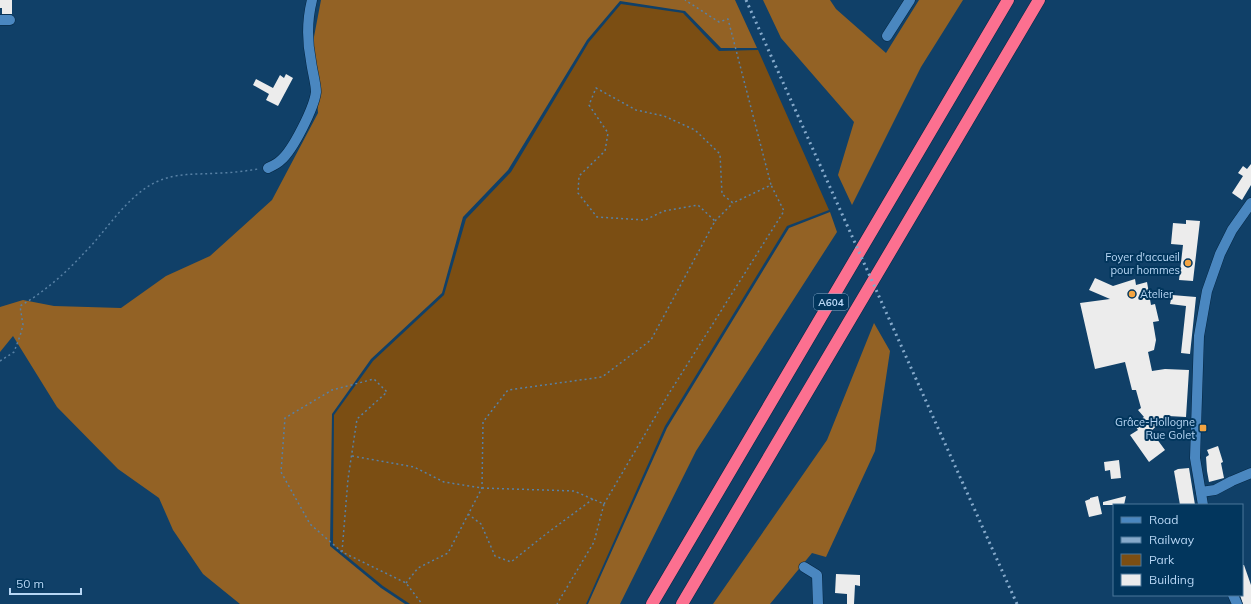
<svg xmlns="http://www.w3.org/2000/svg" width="1251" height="604" font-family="Mulish,sans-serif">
  <rect width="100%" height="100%" fill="#104068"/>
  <!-- green -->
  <path fill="#7b4e13" d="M 621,4 L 683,13 L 719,51 L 758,50 L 829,210 L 787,226 L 665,426 L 586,604 L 410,604 L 383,586 L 333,545 L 334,415 L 373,361 L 444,295 L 466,219 L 511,172 L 589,42 Z"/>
  <!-- forest -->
  <g fill="#936225">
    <path d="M 321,0 L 735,0 L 757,48 L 721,48 L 685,11 L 620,1 L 587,40 L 508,170 L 463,217 L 442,293 L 371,359 L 332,414 L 330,546 L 381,588 L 405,604 L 240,604 L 203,574 L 173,530 L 159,498 L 118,469 L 57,407 L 13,336 L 0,352 L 0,307 L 23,300 L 54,306 L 121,308 L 166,276 L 210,256 L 272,200 L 318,113 L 313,42 Z"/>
    <path d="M 763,0 L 830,0 L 836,9 L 886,53 L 919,0 L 963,0 L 921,67 L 852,205 L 838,175 L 854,122 L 781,38 Z"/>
    <path d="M 830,212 L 837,232 L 696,451 L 620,604 L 588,604 L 667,428 L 789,228 Z"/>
    <path d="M 874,323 L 890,351 L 875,451 L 826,557 L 812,553 L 770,604 L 713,604 L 827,440 Z"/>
  </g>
  <!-- building -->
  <g fill="#ececec">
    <path d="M 0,0 L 12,0 L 12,14 L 2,14 L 2,8 L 0,8 Z"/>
    <path d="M 286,74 L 293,78 L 278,106 L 266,100 L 269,94 L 253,85 L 256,79 L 273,88 L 280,75 L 284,78 Z"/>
    <path d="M 1251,164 L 1251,185 L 1242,200 L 1232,193 L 1243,176 L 1238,173 L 1243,166 L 1247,169 Z"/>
    <path d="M 1186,220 L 1200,221 L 1193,281 L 1179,280 L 1183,245 L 1171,244 L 1173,223 L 1186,224 Z"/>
    <path d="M 1095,278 L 1113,286 L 1135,279 L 1136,285 L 1147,282 L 1151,305 L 1155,304 L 1159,321 L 1153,322 L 1156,340 L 1154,350 L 1148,352 L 1152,371 L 1165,369 L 1189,370 L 1186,417 L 1168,416 L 1151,431 L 1165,450 L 1149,462 L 1130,435 L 1138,430 L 1134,424 L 1144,417 L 1138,410 L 1141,408 L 1136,390 L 1132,390 L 1125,362 L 1095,369 L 1080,303 L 1110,299 L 1089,290 Z"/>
    <path d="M 1172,295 L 1196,297 L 1190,354 L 1181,353 L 1186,306 L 1170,304 Z"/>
    <path d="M 1218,446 L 1223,462 L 1221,463 L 1224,478 L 1209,482 L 1207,471 L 1206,457 L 1209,455 L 1207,450 Z"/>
    <path d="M 1119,460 L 1121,478 L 1111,479 L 1110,470 L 1105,471 L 1104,462 Z"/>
    <path d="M 1189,468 L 1195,505 L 1180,505 L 1174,471 L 1178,469 Z"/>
    <path d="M 1098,496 L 1102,514 L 1089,517 L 1085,501 L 1090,499 L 1090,498 Z"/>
    <path d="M 1126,496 L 1124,505 L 1103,505 L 1103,502 Z"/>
    <path d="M 1242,565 L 1244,565 L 1251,585 L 1251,604 L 1243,604 L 1240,595 L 1242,595 Z"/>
    <path d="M 836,574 L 860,575 L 860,586 L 855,585 L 854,604 L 847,604 L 847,594 L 835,593 Z"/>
  </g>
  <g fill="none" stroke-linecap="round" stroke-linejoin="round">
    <defs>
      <g id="minor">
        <path d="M 0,20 L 10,20"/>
        <path d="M 887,36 L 910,0"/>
        <path d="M 268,168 C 272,166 277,164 281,160 C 293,150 314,108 316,92 C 316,84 312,70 311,61 C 307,41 307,20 312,0"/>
        <path d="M 1201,492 L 1215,490 L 1232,481 L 1251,473"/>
        <path d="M 804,567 L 817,575 L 818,604"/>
      </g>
      <g id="tertiary">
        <path d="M 1203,505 L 1195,458 L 1199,336 L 1207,291 L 1220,254 L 1232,230 L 1251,203"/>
        <path d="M 1233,595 L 1237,604"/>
      </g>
      <g id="motorway">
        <path d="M 652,604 L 1008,0"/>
        <path d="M 682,604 L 1039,0"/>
      </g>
    </defs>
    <!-- minor casing -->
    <use href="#minor" stroke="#052642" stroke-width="11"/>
    <!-- tertiary casing -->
    <use href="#tertiary" stroke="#052642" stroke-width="11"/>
    <!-- motorway casing -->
    <use href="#motorway" stroke="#052642" stroke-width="13"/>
    <!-- path -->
    <g stroke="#5881a5" stroke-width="1.5" stroke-dasharray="2 3" stroke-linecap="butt">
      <path d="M 715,221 L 733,203"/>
      <path d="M 0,361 L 14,352 L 20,336 L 23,325 L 20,306 C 43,293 67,272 85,252 C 107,230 127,196 156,182 C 179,172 195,175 219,173 C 232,173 245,171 258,169"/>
      <path d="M 352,456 L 414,467 L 444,482 L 482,488 L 574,491 L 604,504 L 594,542 L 557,604"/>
      <path d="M 604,504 L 668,395 L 784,211 L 771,185"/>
      <path d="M 468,514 L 481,524 L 495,556 L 511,562 L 546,534 L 593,499"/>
      <path d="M 342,552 L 348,479 L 357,419 L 387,392 L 374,379 L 332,390 L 285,418 L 281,472 L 310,524 L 342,552 L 406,583 L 422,604"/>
      <path d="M 406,583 L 418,568 L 448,553 L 482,488 L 483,422 L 508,390 L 602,377 L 651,340 L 715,221 L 698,205 L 664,211 L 645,220 L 597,217 L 578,193 L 579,176 L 605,151 L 608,133 L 589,105 L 596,88 L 636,110 L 664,116 L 695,130 L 720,154 L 722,194 L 733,203 L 771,185 L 728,19 L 719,22 L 685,0"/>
    </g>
    <!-- minor -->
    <use href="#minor" stroke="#4a87c0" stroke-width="10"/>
    <!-- tertiary -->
    <use href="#tertiary" stroke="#4a87c0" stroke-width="10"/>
    <!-- motorway -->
    <use href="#motorway" stroke="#fc7090" stroke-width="12"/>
    <!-- rail -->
    <path stroke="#86aacb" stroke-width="3" stroke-dasharray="2 4" stroke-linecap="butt" d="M 746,0 L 1017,604"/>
  </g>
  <!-- markers -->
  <g fill="#f3a442" stroke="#02365d" stroke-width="1.5">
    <circle cx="1188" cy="263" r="4"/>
    <circle cx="1132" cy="294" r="4"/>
    <rect x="1199" y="424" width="8" height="8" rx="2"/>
  </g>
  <g text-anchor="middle" stroke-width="4" stroke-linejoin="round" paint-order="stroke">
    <!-- shield labels -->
    <rect fill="#02365d" stroke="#81a7c7" stroke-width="1" x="814" y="294" width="34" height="16" rx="3"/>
    <g font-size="10" font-weight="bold" fill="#b8d7f5">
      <text x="831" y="306">A604</text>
    </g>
    <!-- poi labels -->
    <g font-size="11" fill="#b8d7f5" stroke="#02365d" text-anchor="end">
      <text x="1180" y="261">Foyer d'accueil<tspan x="1180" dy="13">pour hommes</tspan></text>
      <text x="1140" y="298" text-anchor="start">Atelier</text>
      <text x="1195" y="426">Grâce-Hollogne<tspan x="1195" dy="13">Rue Golet</tspan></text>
    </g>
  </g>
  <!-- legend -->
  <rect x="1113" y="504" width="130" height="92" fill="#02365d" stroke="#4b769a"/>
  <rect x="1121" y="517" width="20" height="6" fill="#4a87c0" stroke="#4b769a"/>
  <text x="1149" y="524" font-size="12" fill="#b8d7f5">Road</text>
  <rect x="1121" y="537" width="20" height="6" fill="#86aacb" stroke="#4b769a"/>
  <text x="1149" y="544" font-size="12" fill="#b8d7f5">Railway</text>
  <rect x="1121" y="554" width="20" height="12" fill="#7b4e13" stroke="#4b769a"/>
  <text x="1149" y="564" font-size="12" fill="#b8d7f5">Park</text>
  <rect x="1121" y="574" width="20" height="12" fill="#ececec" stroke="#4b769a"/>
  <text x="1149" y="584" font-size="12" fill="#b8d7f5">Building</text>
  <!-- scale -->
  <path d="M10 588v6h71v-6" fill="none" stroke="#b8d7f5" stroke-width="2"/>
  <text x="16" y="588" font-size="12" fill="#b8d7f5" stroke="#02365d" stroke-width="3" paint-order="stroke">50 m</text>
</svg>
